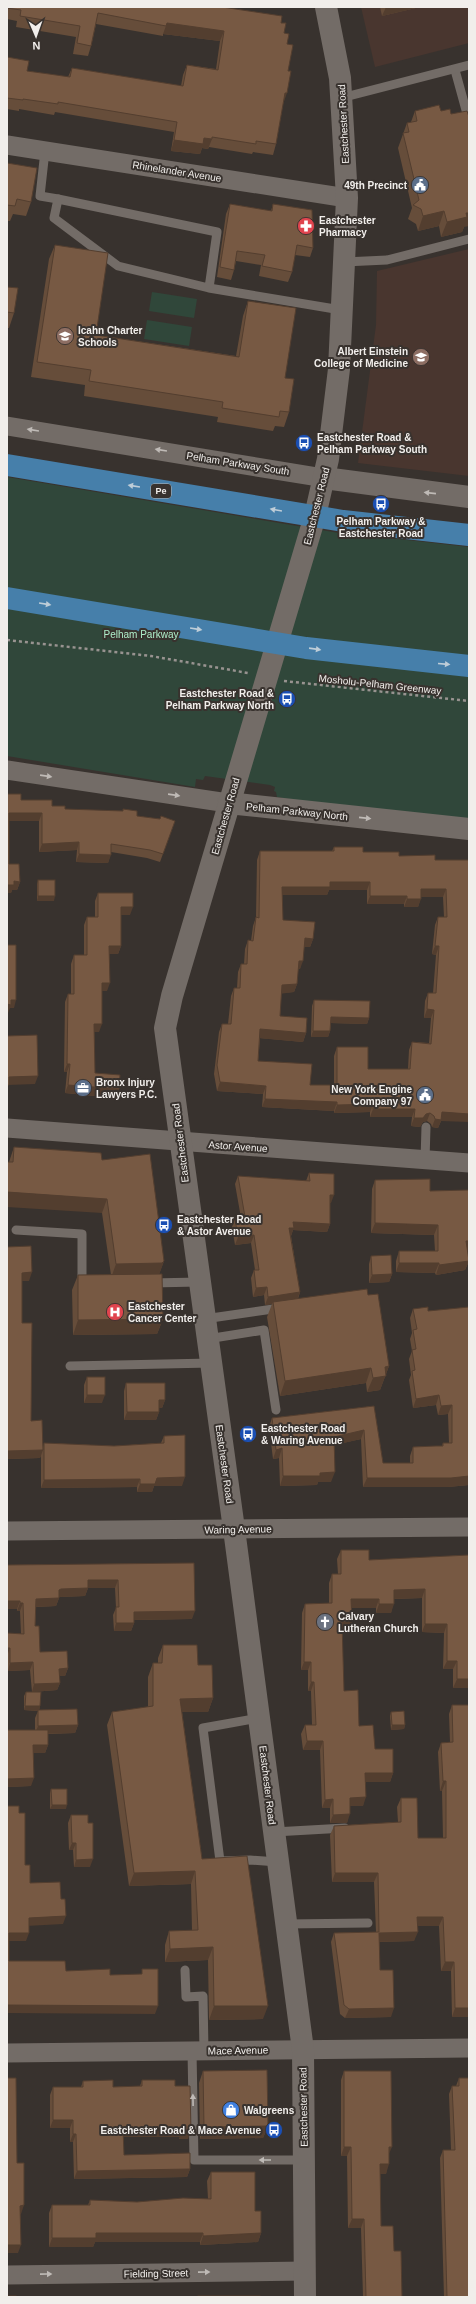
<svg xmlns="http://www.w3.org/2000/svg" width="476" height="2304" font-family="Arial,sans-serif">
  <rect width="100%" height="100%" fill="#38322e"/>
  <!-- medical -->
  <g fill="#49362f">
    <path d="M 361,7 L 469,7 L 469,43 L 375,67 Z"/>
    <path d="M 469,249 L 469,476 L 358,463 L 376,325 L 377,271 Z"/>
  </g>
  <!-- green -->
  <g fill="#30473a">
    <path d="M 152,292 L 197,299 L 194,318 L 149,311 Z"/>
    <path d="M 147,320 L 192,327 L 189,346 L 144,339 Z"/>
    <path d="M 7,477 L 351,535 L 354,534 L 469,547 L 469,820 L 349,809 L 277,797 L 276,792 L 274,791 L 275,787 L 270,785 L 205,776 L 203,780 L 196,779 L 195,787 L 7,756 Z"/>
  </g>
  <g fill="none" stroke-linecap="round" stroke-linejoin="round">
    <!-- path -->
    <g stroke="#989390" stroke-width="2.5" stroke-dasharray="3 3" stroke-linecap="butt">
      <path d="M 7,640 L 151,656 L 248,673"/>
      <path d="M 284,681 L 469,701"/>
    </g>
    <!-- lane -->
    <g stroke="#736c67" stroke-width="9">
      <path d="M 455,70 L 469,121"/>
      <path d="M 341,98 L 469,65"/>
      <path d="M 45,151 L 40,196 L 58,199"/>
      <path d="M 344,262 L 387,260 L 469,239"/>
      <path d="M 209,288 L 217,232 L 58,199 L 54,218 L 118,266 L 209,288 L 341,310"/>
      <path d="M 425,1160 L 426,1127"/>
      <path d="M 16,1230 L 82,1234 L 82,1285"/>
      <path d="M 151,1283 L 199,1282"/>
      <path d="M 204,1319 L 280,1308"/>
      <path d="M 207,1339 L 264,1330 L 276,1410"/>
      <path d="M 70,1366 L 211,1363"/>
      <path d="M 259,1718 L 203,1728 L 220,1861 L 250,1860 L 278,1862"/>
      <path d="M 274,1832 L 345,1828"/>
      <path d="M 286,1924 L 368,1923"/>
      <path d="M 185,1970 L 186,1997 L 203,1996 L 204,2051"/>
      <path d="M 192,2051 L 194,2160 L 304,2160"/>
    </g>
    <!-- street -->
    <g stroke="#736c67" stroke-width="19">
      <path d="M 7,145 L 347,198"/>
      <path d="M 7,426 L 324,478"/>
      <path d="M 7,770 L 228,803"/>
      <path d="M 7,1128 L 469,1163"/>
      <path d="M 7,1531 L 469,1527"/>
      <path d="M 7,2053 L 469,2048"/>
      <path d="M 7,2275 L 305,2271"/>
    </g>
    <!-- secondary -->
    <g stroke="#736c67" stroke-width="22">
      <path d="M 324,478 L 469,497"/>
      <path d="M 228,803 L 469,829"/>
      <path d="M 305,2297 L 303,2050 L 234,1529 L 165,1028 L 172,996 L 315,516 L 328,459 L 339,369 L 347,198 L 340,78 L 326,7"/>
    </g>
    <!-- primary -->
    <g stroke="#467faa" stroke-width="22">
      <path d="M 7,465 L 343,521 L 469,535"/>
      <path d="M 7,598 L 306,648 L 469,666"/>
    </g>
  </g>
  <!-- wall -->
  <g fill="#664d3a" fill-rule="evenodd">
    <path d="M 7,7 L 281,23 L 287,44 L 283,104 L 276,144 L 273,155 L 253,152 L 252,154 L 209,147 L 208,149 L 202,148 L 200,154 L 171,151 L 174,132 L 55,112 L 54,115 L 19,109 L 19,111 L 7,109 L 7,57 L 27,71 L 68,77 L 72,68 L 181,86 L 183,75 L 187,65 L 216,69 L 220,41 L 163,34 L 163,36 L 96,24 L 91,46 L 88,56 L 73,54 L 76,37 L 16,27 L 17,21 L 7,19 Z"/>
    <path d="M 380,7 L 420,7 L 382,16 Z"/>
    <path d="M 415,111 L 464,227 L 462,232 L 441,237 L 439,226 L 418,231 L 416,224 L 408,219 L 412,208 L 398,148 L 407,123 L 411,122 Z"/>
    <path d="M 7,163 L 31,202 L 26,216 L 13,214 L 10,221 L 7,221 Z"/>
    <path d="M 230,204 L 271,211 L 273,204 L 313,248 L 310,257 L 295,255 L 292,272 L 288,282 L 259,276 L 261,265 L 236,261 L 234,270 L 231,280 L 217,277 L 226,214 Z"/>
    <path d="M 55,245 L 96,335 L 236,356 L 243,316 L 248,301 L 285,378 L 289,412 L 284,427 L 275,426 L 273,431 L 217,422 L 218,417 L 84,396 L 85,385 L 31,377 L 49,259 Z"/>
    <path d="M 7,287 L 14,313 L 9,328 L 7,328 Z"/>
    <path d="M 7,794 L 21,800 L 52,806 L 65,809 L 137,816 L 175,821 L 160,862 L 147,858 L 111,852 L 108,863 L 76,862 L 77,850 L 39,852 L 39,821 L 9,821 L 9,864 L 20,882 L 17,890 L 12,890 L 11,893 L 7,893 Z"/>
    <path d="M 334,847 L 363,852 L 435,860 L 469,860 L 441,1121 L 438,1128 L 432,1127 L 431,1124 L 427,1121 L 423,1122 L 420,1127 L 411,1126 L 412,1117 L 370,1117 L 370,1112 L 334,1113 L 334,1111 L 262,1107 L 263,1094 L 217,1091 L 214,1074 L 219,1032 L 222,1024 L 228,1024 L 231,996 L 234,988 L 237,988 L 238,972 L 241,964 L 244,964 L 245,949 L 248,940 L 251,941 L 253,926 L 256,917 L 257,860 L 260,851 L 332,851 ZM 329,890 L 367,890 L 367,904 L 404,904 L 404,907 L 418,907 L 421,897 L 443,897 L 444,917 L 438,917 L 435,925 L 432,954 L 436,955 L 433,993 L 428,993 L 425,1001 L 424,1018 L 431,1018 L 429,1043 L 412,1042 L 409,1050 L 408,1069 L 368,1069 L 337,1047 L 334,1056 L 334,1085 L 310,1085 L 258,1061 L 260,1038 L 303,1042 L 306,1033 L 280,1016 L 281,993 L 294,992 L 297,984 L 298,969 L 300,969 L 304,947 L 310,947 L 313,939 L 283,920 L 282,895 L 327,895 Z"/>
    <path d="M 38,880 L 54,901 L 37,901 L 37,884 Z"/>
    <path d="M 98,893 L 130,915 L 121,915 L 121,946 L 118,954 L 109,954 L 107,991 L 102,991 L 99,1032 L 94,1032 L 95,1073 L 119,1089 L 116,1098 L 65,1093 L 67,1072 L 64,1072 L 65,1002 L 68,994 L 71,994 L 71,964 L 74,955 L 84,955 L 84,925 L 87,917 L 95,917 L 95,901 Z"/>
    <path d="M 314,1000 L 369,1018 L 367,1024 L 331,1023 L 330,1031 L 328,1037 L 311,1037 L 312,1006 Z"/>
    <path d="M 14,1147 L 102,1160 L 164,1261 L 159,1274 L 163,1319 L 157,1334 L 73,1335 L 72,1290 L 78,1275 L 111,1275 L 102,1213 L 9,1162 Z"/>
    <path d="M 309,1173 L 331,1203 L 330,1203 L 330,1224 L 327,1232 L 293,1230 L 291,1236 L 300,1292 L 298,1299 L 368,1295 L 389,1366 L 380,1390 L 367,1392 L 366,1383 L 280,1396 L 267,1317 L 272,1304 L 265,1305 L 264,1295 L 253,1297 L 251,1278 L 254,1270 L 255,1270 L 251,1243 L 235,1245 L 232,1227 L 235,1219 L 241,1218 L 235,1184 L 238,1176 L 306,1181 Z"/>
    <path d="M 375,1180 L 430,1191 L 469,1190 L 469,1250 L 467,1250 L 469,1261 L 465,1270 L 436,1275 L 435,1273 L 396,1272 L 396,1261 L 399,1251 L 435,1251 L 434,1235 L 371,1233 L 372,1189 Z"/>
    <path d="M 7,1247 L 29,1281 L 22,1281 L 22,1323 L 31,1421 L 43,1447 L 44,1443 L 114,1446 L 161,1443 L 164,1436 L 182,1486 L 154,1486 L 152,1492 L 137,1492 L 137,1487 L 41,1488 L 41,1455 L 40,1458 L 7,1459 Z"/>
    <path d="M 371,1256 L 392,1274 L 389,1282 L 369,1283 L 369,1264 Z"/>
    <path d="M 413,1309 L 428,1311 L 469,1435 L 469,1485 L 448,1487 L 363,1487 L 361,1439 L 334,1445 L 331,1482 L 318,1482 L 317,1485 L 280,1486 L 279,1458 L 273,1459 L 269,1427 L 272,1418 L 374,1406 L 383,1463 L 410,1463 L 410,1456 L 413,1447 L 436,1446 L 442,1446 L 443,1443 L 449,1443 L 448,1414 L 438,1415 L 436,1405 L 413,1408 L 409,1380 L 411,1375 L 409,1359 L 412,1351 L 410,1339 L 412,1333 L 410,1318 Z"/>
    <path d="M 87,1377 L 102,1403 L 84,1403 L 84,1385 Z"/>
    <path d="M 126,1383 L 165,1400 L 162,1408 L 159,1408 L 159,1412 L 156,1420 L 124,1420 L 124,1391 Z"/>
    <path d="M 341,1550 L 369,1560 L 469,1555 L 469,1688 L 453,1688 L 453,1669 L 443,1669 L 444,1633 L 422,1632 L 422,1598 L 394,1599 L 391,1613 L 376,1613 L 376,1608 L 352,1608 L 352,1622 L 349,1631 L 342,1631 L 344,1691 L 359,1726 L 375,1749 L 393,1773 L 390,1782 L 366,1782 L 363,1806 L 350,1806 L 347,1823 L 330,1823 L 330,1808 L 322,1808 L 320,1750 L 303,1750 L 301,1734 L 305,1725 L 312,1725 L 311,1691 L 308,1691 L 308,1670 L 301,1670 L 302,1613 L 305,1604 L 329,1603 L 329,1583 L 332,1574 L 338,1574 L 337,1559 Z"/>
    <path d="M 194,1563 L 192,1619 L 134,1620 L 134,1623 L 131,1631 L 114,1631 L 113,1615 L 116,1608 L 115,1588 L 88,1588 L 85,1596 L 59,1597 L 59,1598 L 56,1606 L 36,1607 L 35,1626 L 40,1652 L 68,1668 L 65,1676 L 59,1676 L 60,1683 L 57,1690 L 32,1692 L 30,1670 L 8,1671 L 7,1633 L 21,1634 L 20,1611 L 17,1611 L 17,1609 L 7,1565 Z"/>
    <path d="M 163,1645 L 198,1665 L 213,1698 L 208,1712 L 182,1712 L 202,1859 L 263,2019 L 209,2020 L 208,1960 L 165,1962 L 165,1945 L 169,1931 L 192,1931 L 191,1884 L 129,1886 L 107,1725 L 112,1712 L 148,1707 L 148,1677 L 153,1663 L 158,1663 L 158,1658 Z"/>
    <path d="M 26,1692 L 40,1706 L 39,1710 L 78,1725 L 75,1733 L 48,1734 L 48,1745 L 45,1753 L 33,1753 L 31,1786 L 7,1787 L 35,1730 L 35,1718 L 38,1711 L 24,1710 L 24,1696 Z"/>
    <path d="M 452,1705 L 469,2017 L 452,2017 L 451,1971 L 441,1971 L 439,1926 L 417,1926 L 414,1941 L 379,1942 L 380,1970 L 391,2017 L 345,2018 L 340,2014 L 331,1942 L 334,1933 L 376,1932 L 374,1882 L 332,1882 L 330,1835 L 334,1826 L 398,1822 L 397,1807 L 401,1798 L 418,1838 L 443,1838 L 442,1791 L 440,1791 L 438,1752 L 441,1743 L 450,1742 L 449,1714 Z"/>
    <path d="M 391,1712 L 405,1725 L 404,1729 L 391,1730 L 390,1716 Z"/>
    <path d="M 51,1789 L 66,1809 L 50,1809 L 50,1793 Z"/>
    <path d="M 71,1815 L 88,1823 L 90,1867 L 74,1867 L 73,1850 L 69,1850 L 68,1823 Z"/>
    <path d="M 203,2071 L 268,2126 L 263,2138 L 200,2139 L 199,2083 Z"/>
    <path d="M 344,2071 L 389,2153 L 386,2174 L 380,2174 L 381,2226 L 394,2251 L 402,2297 L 363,2297 L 361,2228 L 348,2228 L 347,2156 L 341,2156 L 341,2080 Z"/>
    <path d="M 459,2078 L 469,2297 L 444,2297 L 440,2158 L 443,2150 L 451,2150 L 449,2094 L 452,2086 L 456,2086 Z"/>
    <path d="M 142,2080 L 175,2086 L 188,2139 L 179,2139 L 180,2137 L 123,2137 L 124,2155 L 190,2169 L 187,2177 L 74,2179 L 73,2142 L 70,2142 L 70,2128 L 50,2128 L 50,2095 L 53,2087 L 81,2087 L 83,2081 L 113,2087 L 140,2086 Z"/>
    <path d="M 211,2172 L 255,2211 L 261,2233 L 258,2242 L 200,2245 L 200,2242 L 95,2242 L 93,2247 L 49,2247 L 49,2213 L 52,2205 L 88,2205 L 90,2200 L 137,2202 L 208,2199 L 207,2181 Z"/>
  </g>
  <!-- shaded-wall -->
  <g fill="#533e2f">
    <path d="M 386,7 L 420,7 L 382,16 Z"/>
    <path d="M 167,23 L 224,31 L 220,41 L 163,34 Z"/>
    <path d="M 285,93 L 287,93 L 283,104 L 281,104 Z"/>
    <path d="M 204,138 L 212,139 L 208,149 L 202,148 L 200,154 L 171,151 L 174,140 Z"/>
    <path d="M 444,211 L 439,226 L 418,231 L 423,216 Z"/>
    <path d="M 466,213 L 469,213 L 469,226 L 464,227 L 462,232 L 441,237 L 447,222 Z"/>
    <path d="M 9,813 L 42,813 L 39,821 L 7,821 Z"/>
    <path d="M 79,842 L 77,850 L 39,852 L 42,844 Z"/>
    <path d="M 79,854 L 111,855 L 108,863 L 76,862 Z"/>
    <path d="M 14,881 L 20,882 L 17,890 L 12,890 L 11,893 L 7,893 L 7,885 Z"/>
    <path d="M 330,882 L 370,882 L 367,890 L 329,890 L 327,895 L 279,895 L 282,887 Z"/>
    <path d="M 421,889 L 446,889 L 443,897 L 418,897 Z"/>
    <path d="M 38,896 L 55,896 L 54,901 L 37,901 Z"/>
    <path d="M 370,896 L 407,896 L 404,904 L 367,904 Z"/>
    <path d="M 407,899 L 421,899 L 418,907 L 404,907 Z"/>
    <path d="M 121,907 L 133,907 L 130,915 L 118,915 Z"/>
    <path d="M 305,938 L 313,939 L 310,947 L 302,947 Z"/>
    <path d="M 109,946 L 121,946 L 118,954 L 106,954 Z"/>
    <path d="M 435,946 L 439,946 L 436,955 L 432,954 Z"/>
    <path d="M 299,961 L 303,961 L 300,969 L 296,969 Z"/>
    <path d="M 102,983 L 110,983 L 107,991 L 99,991 Z"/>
    <path d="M 297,984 L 294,992 L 279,994 L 282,985 Z"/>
    <path d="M 11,1000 L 16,1000 L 14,1008 L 10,1008 L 8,1013 L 7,1013 L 7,1004 Z"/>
    <path d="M 427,1009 L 434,1010 L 431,1018 L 424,1018 Z"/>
    <path d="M 331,1017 L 369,1018 L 367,1024 L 329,1023 Z"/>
    <path d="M 94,1024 L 102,1024 L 99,1032 L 91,1032 Z"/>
    <path d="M 260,1029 L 306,1033 L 303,1042 L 257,1038 Z"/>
    <path d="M 313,1031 L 330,1031 L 328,1037 L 311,1037 Z"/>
    <path d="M 67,1064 L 70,1064 L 67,1072 L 64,1072 Z"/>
    <path d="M 38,1076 L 35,1084 L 7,1085 L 9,1077 Z"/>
    <path d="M 220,1082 L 266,1086 L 263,1094 L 217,1091 Z"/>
    <path d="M 68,1085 L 119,1089 L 116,1098 L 65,1093 Z"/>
    <path d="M 265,1099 L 337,1102 L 334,1111 L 262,1107 Z"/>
    <path d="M 373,1104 L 370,1112 L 334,1113 L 337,1105 Z"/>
    <path d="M 373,1109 L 415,1109 L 412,1117 L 370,1117 Z"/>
    <path d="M 442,1112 L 469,1114 L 469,1122 L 441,1121 L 438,1128 L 432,1127 L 435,1119 Z"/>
    <path d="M 430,1113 L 427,1121 L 423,1122 L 420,1127 L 411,1126 L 414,1118 Z"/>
    <path d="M 7,1192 L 107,1199 L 102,1213 L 7,1207 Z"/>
    <path d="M 330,1195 L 334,1195 L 331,1203 L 327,1203 Z"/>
    <path d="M 293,1222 L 330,1224 L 327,1232 L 293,1230 L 291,1236 L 286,1236 L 289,1228 Z"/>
    <path d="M 375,1223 L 438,1225 L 434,1235 L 371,1233 Z"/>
    <path d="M 254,1235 L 251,1243 L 235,1245 L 238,1237 Z"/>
    <path d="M 466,1241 L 469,1241 L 469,1250 L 463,1251 Z"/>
    <path d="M 164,1261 L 159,1275 L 111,1278 L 116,1264 Z"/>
    <path d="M 469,1261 L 465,1270 L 436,1275 L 439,1265 Z"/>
    <path d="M 399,1263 L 439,1263 L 435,1273 L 396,1272 Z"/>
    <path d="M 32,1272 L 29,1281 L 19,1281 L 22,1273 Z"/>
    <path d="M 392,1274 L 389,1282 L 369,1283 L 372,1275 Z"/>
    <path d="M 267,1287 L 264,1295 L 253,1297 L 256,1288 Z"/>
    <path d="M 300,1292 L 297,1300 L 273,1302 L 272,1304 L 265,1305 L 268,1297 Z"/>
    <path d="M 163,1319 L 157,1334 L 73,1335 L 78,1320 Z"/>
    <path d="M 389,1366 L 380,1390 L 367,1392 L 373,1378 L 385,1367 Z"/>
    <path d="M 371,1368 L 366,1383 L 280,1396 L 285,1381 Z"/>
    <path d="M 87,1395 L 105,1395 L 102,1403 L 84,1403 Z"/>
    <path d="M 439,1395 L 436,1405 L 413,1408 L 416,1399 Z"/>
    <path d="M 159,1400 L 165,1400 L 162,1408 L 156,1408 Z"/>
    <path d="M 452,1405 L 448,1414 L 438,1415 L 441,1406 Z"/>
    <path d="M 127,1412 L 159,1412 L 156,1420 L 124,1420 Z"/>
    <path d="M 364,1430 L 361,1439 L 330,1446 L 334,1437 Z"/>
    <path d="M 282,1448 L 279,1458 L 273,1459 L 276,1450 Z"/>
    <path d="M 43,1450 L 40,1458 L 7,1459 L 7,1451 Z"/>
    <path d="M 335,1472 L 331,1482 L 318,1482 L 317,1485 L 280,1486 L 283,1476 L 320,1473 Z"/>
    <path d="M 469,1476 L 469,1485 L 448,1487 L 363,1487 L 367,1478 Z"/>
    <path d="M 185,1477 L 182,1486 L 154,1486 L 152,1492 L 137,1492 L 140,1484 L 157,1478 Z"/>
    <path d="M 140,1479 L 137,1487 L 41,1488 L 44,1480 Z"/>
    <path d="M 88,1580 L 118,1580 L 115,1588 L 85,1588 Z"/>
    <path d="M 88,1588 L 85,1596 L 59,1597 L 59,1590 L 61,1589 Z"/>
    <path d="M 425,1589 L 422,1598 L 391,1599 L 394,1590 Z"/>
    <path d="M 59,1598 L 56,1606 L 33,1607 L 36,1599 Z"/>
    <path d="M 351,1599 L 379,1599 L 376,1608 L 348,1608 Z"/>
    <path d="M 7,1601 L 20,1601 L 17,1609 L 7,1609 Z"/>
    <path d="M 20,1603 L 23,1603 L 20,1611 L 17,1611 Z"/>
    <path d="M 379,1604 L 394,1604 L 391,1613 L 376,1613 Z"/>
    <path d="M 195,1611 L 192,1619 L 131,1620 L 134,1612 Z"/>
    <path d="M 342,1622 L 352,1622 L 349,1631 L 339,1631 Z"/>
    <path d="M 116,1623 L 134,1623 L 131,1631 L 114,1631 Z"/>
    <path d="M 425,1624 L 447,1624 L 444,1633 L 422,1632 Z"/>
    <path d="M 7,1648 L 10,1648 L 7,1656 Z"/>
    <path d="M 447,1661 L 457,1661 L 453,1669 L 443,1669 Z"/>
    <path d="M 33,1662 L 30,1670 L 8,1671 L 10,1663 Z"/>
    <path d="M 304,1662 L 311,1662 L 308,1670 L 301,1670 Z"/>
    <path d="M 68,1668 L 65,1676 L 56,1676 L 59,1669 Z"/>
    <path d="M 457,1679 L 469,1679 L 469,1688 L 453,1688 Z"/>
    <path d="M 311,1682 L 314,1682 L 311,1691 L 308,1691 Z"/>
    <path d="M 60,1683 L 57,1690 L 32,1692 L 34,1684 Z"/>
    <path d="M 213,1698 L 208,1712 L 175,1712 L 180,1699 Z"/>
    <path d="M 25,1706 L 40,1706 L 39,1711 L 24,1710 Z"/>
    <path d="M 78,1725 L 75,1733 L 35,1734 L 38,1726 Z"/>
    <path d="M 392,1725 L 405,1725 L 404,1729 L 391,1730 Z"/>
    <path d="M 307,1741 L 323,1741 L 320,1750 L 303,1750 Z"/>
    <path d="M 33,1745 L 48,1745 L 45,1753 L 30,1753 Z"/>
    <path d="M 365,1773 L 393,1773 L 390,1782 L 362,1782 Z"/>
    <path d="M 34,1778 L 31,1786 L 7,1787 L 7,1779 Z"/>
    <path d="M 443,1781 L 446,1781 L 442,1791 L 440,1791 Z"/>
    <path d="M 366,1797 L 363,1806 L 346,1806 L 350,1798 Z"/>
    <path d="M 333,1799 L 330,1808 L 322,1808 L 325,1800 Z"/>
    <path d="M 52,1805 L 67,1805 L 66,1809 L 50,1809 Z"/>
    <path d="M 350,1814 L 347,1823 L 330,1823 L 333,1815 Z"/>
    <path d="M 72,1843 L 76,1843 L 73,1850 L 69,1850 Z"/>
    <path d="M 93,1859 L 90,1867 L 74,1867 L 76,1860 Z"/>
    <path d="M 195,1871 L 191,1884 L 129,1886 L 134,1873 Z"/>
    <path d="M 335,1873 L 378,1873 L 374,1882 L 332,1882 Z"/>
    <path d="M 66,1916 L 63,1924 L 26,1926 L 29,1918 Z"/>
    <path d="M 417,1917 L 443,1917 L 439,1926 L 414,1926 Z"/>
    <path d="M 418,1932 L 414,1941 L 376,1942 L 379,1933 Z"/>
    <path d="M 9,1933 L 29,1933 L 26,1941 L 7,1941 Z"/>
    <path d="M 213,1947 L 208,1960 L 165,1962 L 170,1949 Z"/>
    <path d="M 445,1962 L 454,1962 L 451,1971 L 441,1971 Z"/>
    <path d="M 7,2005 L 158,2006 L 155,2014 L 7,2013 Z"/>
    <path d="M 214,2006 L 268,2006 L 263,2019 L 209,2020 Z"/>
    <path d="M 394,2008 L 391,2017 L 345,2018 L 349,2009 Z"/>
    <path d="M 455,2008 L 469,2008 L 469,2017 L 452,2017 Z"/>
    <path d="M 53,2120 L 73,2120 L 70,2128 L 50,2128 Z"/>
    <path d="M 268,2126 L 263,2138 L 200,2139 L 204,2127 Z"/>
    <path d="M 123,2129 L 183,2129 L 180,2137 L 120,2137 Z"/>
    <path d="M 182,2131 L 191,2131 L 188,2139 L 179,2139 Z"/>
    <path d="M 73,2134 L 76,2134 L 73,2142 L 70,2142 Z"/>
    <path d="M 344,2147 L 351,2147 L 347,2156 L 341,2156 Z"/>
    <path d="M 389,2147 L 392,2147 L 388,2156 Z"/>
    <path d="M 380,2164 L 389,2164 L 386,2174 L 377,2174 Z"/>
    <path d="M 190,2169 L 187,2177 L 74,2179 L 77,2171 Z"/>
    <path d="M 24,2205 L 21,2214 L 17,2214 L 20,2206 Z"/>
    <path d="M 352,2219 L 364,2219 L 361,2228 L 348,2228 Z"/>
    <path d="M 96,2233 L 203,2233 L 200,2242 L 95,2242 L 93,2247 L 49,2247 L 52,2238 Z"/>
    <path d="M 261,2233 L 258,2242 L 200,2245 L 203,2236 Z"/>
    <path d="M 7,2245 L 21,2245 L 18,2253 L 7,2253 Z"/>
  </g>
  <!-- building -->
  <g fill="#775943" stroke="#533e2f" fill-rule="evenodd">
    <path d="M 7,7 L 222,7 L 282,16 L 281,23 L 286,23 L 284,33 L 289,34 L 287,44 L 293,45 L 288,71 L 291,71 L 287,93 L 285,93 L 276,144 L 256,141 L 256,144 L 212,137 L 212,139 L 204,138 L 203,144 L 174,140 L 177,122 L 58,102 L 58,104 L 23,99 L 23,100 L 7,98 L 7,57 L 29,61 L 27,71 L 49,74 L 70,77 L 72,68 L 183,86 L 187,65 L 218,70 L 224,31 L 167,23 L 166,26 L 98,13 L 91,46 L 77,43 L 80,26 L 20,16 L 21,10 L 7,8 Z"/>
    <path d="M 439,105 L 441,111 L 450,109 L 451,114 L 467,111 L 469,117 L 469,213 L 466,213 L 467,217 L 447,222 L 444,211 L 423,216 L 421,209 L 413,205 L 419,200 L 403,133 L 409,132 L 407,123 L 417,121 L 415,111 Z"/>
    <path d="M 7,163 L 37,168 L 31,202 L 17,199 L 15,206 L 7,205 Z"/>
    <path d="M 230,204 L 272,211 L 273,204 L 312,210 L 313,248 L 297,245 L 292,272 L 262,266 L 265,255 L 237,251 L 234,270 L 220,267 Z"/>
    <path d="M 55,245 L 108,253 L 96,335 L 239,357 L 248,301 L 296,308 L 285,378 L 294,379 L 289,412 L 280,411 L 279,417 L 222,408 L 223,402 L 89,381 L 91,370 L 37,362 Z"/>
    <path d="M 7,287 L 18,288 L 14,313 L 7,312 Z"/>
    <path d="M 7,794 L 21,794 L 21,800 L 52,800 L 52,806 L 65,806 L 65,809 L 123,811 L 123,809 L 137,811 L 137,816 L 160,819 L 161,816 L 175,821 L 163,854 L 150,850 L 111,844 L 111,855 L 79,854 L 79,842 L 42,844 L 42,813 L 9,813 L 9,864 L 19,864 L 20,882 L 14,881 L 14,885 L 7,885 Z"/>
    <path d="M 334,847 L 363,847 L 363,852 L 399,852 L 399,856 L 435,855 L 435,860 L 469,860 L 469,1114 L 442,1112 L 441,1120 L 435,1119 L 434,1116 L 430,1113 L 426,1114 L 423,1118 L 414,1118 L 415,1109 L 373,1109 L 373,1104 L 337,1105 L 337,1102 L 265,1099 L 266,1086 L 220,1082 L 217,1065 L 222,1024 L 231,1024 L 234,988 L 240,988 L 241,964 L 247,964 L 248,940 L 253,941 L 256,917 L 259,918 L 260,851 L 334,851 ZM 330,882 L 370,882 L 370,896 L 407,896 L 407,899 L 421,899 L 421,889 L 446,889 L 447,917 L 438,917 L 435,946 L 439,946 L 436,993 L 428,993 L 427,1009 L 434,1010 L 431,1044 L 412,1042 L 410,1069 L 368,1069 L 368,1047 L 337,1047 L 337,1085 L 310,1085 L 312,1064 L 258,1061 L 260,1029 L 306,1033 L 307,1018 L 280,1016 L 282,985 L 297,984 L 299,961 L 303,961 L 305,938 L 313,939 L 315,922 L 283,920 L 282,887 L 330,887 Z"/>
    <rect x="38" y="880" width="17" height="16"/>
    <path d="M 98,893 L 133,893 L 133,907 L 121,907 L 121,946 L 109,946 L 110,983 L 102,983 L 102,1024 L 94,1024 L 95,1073 L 120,1075 L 119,1089 L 68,1085 L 70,1064 L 67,1064 L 68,994 L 74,994 L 74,955 L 87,955 L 87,917 L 98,917 Z"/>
    <path d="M 7,945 L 16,945 L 16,1000 L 11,1000 L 11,1005 L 7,1004 Z"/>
    <path d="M 314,1000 L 370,1001 L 369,1018 L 331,1017 L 330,1031 L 313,1031 Z"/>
    <path d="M 37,1035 L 38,1076 L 9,1077 L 9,1085 L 7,1085 L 7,1036 Z"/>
    <path d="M 14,1147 L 101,1153 L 102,1160 L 150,1154 L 164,1261 L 162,1263 L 116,1264 L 107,1199 L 7,1192 L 7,1162 L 13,1162 Z"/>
    <path d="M 309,1173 L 334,1174 L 334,1195 L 330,1195 L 330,1224 L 293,1222 L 294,1228 L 289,1228 L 300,1292 L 268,1297 L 267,1287 L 256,1288 L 254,1270 L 259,1270 L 254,1235 L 238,1237 L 235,1219 L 245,1217 L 238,1176 L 310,1181 Z"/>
    <path d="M 430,1179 L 430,1191 L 469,1190 L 469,1241 L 466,1241 L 469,1261 L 439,1265 L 439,1263 L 399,1263 L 399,1251 L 438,1251 L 438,1225 L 375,1223 L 375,1180 Z"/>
    <path d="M 31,1246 L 32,1272 L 22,1273 L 22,1323 L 32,1323 L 31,1421 L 42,1420 L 43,1450 L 7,1451 L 7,1247 Z"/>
    <path d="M 391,1255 L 392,1274 L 372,1275 L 371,1256 Z"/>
    <path d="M 162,1274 L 163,1319 L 78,1320 L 78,1275 Z"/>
    <path d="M 367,1289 L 368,1295 L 378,1294 L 389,1366 L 385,1367 L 386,1376 L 373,1378 L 371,1368 L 285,1381 L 273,1302 Z"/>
    <path d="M 428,1307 L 428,1311 L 469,1307 L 469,1476 L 451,1478 L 367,1478 L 364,1430 L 334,1437 L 335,1472 L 320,1473 L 320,1476 L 283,1476 L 282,1448 L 276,1450 L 272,1418 L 374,1406 L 383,1463 L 413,1463 L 413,1447 L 436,1446 L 443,1446 L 443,1443 L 452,1443 L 452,1405 L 441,1406 L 439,1395 L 416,1399 L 412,1371 L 415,1370 L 412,1350 L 416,1349 L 413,1330 L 417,1329 L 413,1309 Z"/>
    <rect x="87" y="1377" width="18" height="18"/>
    <path d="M 126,1383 L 165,1383 L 165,1400 L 159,1400 L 159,1412 L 127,1412 Z"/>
    <path d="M 185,1435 L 185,1477 L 157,1478 L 155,1484 L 140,1484 L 140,1479 L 44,1480 L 44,1443 L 114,1446 L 164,1443 L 164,1436 Z"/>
    <path d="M 341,1550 L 369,1550 L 369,1560 L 469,1555 L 469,1679 L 457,1679 L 457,1661 L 447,1661 L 447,1624 L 425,1624 L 425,1589 L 394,1590 L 394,1604 L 379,1604 L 379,1599 L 351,1599 L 352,1622 L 342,1622 L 344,1691 L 358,1690 L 359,1726 L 373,1725 L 375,1749 L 393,1749 L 393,1773 L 365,1773 L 366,1797 L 350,1798 L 350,1814 L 333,1815 L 333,1799 L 325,1800 L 323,1741 L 307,1741 L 305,1725 L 316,1725 L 314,1682 L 311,1682 L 311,1662 L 304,1662 L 305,1604 L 332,1603 L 332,1574 L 341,1574 Z"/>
    <path d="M 194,1563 L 195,1611 L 134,1612 L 134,1623 L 116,1623 L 116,1607 L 119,1607 L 118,1580 L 88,1580 L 88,1588 L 61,1589 L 59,1590 L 59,1598 L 36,1599 L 35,1626 L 39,1626 L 40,1652 L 67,1651 L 68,1668 L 59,1669 L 60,1683 L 34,1684 L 33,1662 L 10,1663 L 10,1648 L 7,1648 L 7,1633 L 24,1634 L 23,1603 L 20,1603 L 20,1601 L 7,1601 L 7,1565 Z"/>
    <path d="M 163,1645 L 197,1645 L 198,1665 L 212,1665 L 213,1698 L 180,1699 L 202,1859 L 247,1856 L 268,2006 L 214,2006 L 213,1947 L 170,1949 L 169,1931 L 198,1930 L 195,1871 L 134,1873 L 112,1712 L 153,1706 L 153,1663 L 162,1663 Z"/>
    <path d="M 26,1692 L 41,1692 L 40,1706 L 25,1706 Z"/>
    <path d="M 452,1705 L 469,1705 L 469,2008 L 455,2008 L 454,1962 L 445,1962 L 443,1917 L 417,1917 L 418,1932 L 379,1933 L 380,1970 L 393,1970 L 394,2008 L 349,2009 L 344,2005 L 334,1933 L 379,1932 L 378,1873 L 335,1873 L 334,1826 L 401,1822 L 401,1798 L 417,1798 L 418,1838 L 446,1838 L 446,1781 L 443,1781 L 441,1743 L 453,1742 Z"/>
    <path d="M 77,1709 L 78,1725 L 38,1726 L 38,1710 Z"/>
    <path d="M 404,1711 L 405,1725 L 392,1725 L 391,1712 Z"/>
    <path d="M 7,1730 L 48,1730 L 48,1745 L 33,1745 L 34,1778 L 7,1779 Z"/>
    <path d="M 51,1789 L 67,1789 L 67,1805 L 52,1805 Z"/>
    <path d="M 7,1806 L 19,1806 L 19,1813 L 25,1813 L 25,1865 L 30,1865 L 30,1883 L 60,1882 L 61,1899 L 65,1899 L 66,1916 L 29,1918 L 29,1933 L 9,1933 L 9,1961 L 65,1961 L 66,1971 L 110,1969 L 110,1975 L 142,1974 L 142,1969 L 158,1969 L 158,2006 L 7,2005 Z"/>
    <path d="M 71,1815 L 88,1815 L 88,1823 L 93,1823 L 93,1859 L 76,1860 L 76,1843 L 72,1843 Z"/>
    <path d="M 267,2070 L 268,2126 L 204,2127 L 203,2071 Z"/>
    <path d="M 344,2071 L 391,2071 L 392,2147 L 389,2147 L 389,2164 L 380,2164 L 381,2226 L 393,2226 L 394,2251 L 401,2251 L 402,2297 L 366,2297 L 364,2219 L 352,2219 L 351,2147 L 344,2147 Z"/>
    <path d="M 7,2078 L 16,2078 L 17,2163 L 24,2163 L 24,2205 L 20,2206 L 21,2245 L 7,2245 Z"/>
    <path d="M 459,2078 L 469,2078 L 469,2297 L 447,2297 L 443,2150 L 455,2150 L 452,2086 L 459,2086 Z"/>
    <path d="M 113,2080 L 113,2087 L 142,2086 L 142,2080 L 175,2080 L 175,2086 L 190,2086 L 191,2131 L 182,2131 L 183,2129 L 123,2129 L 124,2155 L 190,2153 L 190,2169 L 77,2171 L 76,2134 L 73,2134 L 73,2120 L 53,2120 L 53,2087 L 83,2087 L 83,2081 Z"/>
    <path d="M 211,2172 L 255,2172 L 255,2211 L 261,2211 L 261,2233 L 203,2236 L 203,2233 L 96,2233 L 96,2238 L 52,2238 L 52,2205 L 90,2205 L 90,2200 L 137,2202 L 183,2198 L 211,2199 Z"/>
    <rect x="7" y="2296" width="9" height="1"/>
    <rect x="198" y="2296" width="62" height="1"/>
  </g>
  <!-- one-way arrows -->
  <defs><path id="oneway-solid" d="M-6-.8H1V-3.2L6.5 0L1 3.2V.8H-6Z"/></defs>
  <g fill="#bfbab6">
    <use href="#oneway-solid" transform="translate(33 430) rotate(-171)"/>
    <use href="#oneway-solid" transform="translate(161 450) rotate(-171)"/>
    <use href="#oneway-solid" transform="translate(430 493) rotate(-174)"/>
    <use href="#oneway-solid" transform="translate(46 776) rotate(8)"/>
    <use href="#oneway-solid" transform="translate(174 795) rotate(8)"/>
    <use href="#oneway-solid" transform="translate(365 818) rotate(6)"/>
    <use href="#oneway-solid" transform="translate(193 2100) rotate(-91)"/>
    <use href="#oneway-solid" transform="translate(265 2160) rotate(-180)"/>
    <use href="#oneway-solid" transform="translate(204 2272) rotate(-1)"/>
    <use href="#oneway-solid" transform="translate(46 2274) rotate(-1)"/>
  </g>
  <g fill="#becdd8">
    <use href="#oneway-solid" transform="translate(134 486) rotate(-171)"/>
    <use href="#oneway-solid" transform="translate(276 510) rotate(-170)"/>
    <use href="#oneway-solid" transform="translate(45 604) rotate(9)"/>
    <use href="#oneway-solid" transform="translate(196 629) rotate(9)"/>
    <use href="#oneway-solid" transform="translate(315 649) rotate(8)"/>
    <use href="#oneway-solid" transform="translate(444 664) rotate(5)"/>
  </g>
  <!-- icons -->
  <defs>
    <symbol id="civic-disc" viewBox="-11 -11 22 22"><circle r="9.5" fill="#5c6f8a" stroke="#38322e"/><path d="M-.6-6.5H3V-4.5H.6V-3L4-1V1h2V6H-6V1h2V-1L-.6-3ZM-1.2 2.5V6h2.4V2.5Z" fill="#fff"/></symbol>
    <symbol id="pharmacy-disc" viewBox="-11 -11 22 22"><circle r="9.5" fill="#e0444e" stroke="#38322e"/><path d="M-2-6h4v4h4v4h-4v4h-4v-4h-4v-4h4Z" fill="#fff"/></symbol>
    <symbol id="school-disc" viewBox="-11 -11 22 22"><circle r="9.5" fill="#8d6e63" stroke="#38322e"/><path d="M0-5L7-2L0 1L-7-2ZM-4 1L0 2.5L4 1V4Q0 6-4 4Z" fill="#fff"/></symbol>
    <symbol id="university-disc" viewBox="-11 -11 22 22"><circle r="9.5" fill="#8d6e63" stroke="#38322e"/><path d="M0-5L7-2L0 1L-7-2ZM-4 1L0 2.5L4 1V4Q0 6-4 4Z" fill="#fff"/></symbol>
    <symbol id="bus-disc" viewBox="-11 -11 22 22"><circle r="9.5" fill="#1a4fb4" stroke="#38322e"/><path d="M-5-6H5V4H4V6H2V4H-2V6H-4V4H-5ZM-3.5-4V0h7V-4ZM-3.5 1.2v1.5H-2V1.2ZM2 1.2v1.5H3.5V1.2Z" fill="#fff"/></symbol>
    <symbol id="office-disc" viewBox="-11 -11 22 22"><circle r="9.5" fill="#5c6f8a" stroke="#38322e"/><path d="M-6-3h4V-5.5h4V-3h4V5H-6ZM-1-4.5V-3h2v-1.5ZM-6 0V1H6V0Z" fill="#fff"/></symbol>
    <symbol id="hospital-disc" viewBox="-11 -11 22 22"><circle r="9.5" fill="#e0444e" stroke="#38322e"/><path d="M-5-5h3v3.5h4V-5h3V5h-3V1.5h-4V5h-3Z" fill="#fff"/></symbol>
    <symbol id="church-disc" viewBox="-11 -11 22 22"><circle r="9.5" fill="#6b7280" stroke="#38322e"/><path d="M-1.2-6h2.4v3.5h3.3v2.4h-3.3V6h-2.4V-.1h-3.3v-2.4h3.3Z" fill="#fff"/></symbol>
    <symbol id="shop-disc" viewBox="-11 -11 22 22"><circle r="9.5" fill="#3f7fe0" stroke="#38322e"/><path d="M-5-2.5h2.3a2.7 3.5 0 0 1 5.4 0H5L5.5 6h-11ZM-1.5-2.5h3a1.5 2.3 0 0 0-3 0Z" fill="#fff"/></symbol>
  </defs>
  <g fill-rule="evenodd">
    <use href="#civic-disc" x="410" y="175" width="20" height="20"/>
    <use href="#pharmacy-disc" x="296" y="216" width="20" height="20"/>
    <use href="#school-disc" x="55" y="326" width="20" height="20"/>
    <use href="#university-disc" x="411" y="347" width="20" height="20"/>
    <use href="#bus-disc" x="294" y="433" width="20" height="20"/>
    <use href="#bus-disc" x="371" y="494" width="20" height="20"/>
    <use href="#bus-disc" x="277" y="689" width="20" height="20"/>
    <use href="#office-disc" x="73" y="1078" width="20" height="20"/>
    <use href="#civic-disc" x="415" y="1085" width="20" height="20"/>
    <use href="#bus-disc" x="154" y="1215" width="20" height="20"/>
    <use href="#hospital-disc" x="105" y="1302" width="20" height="20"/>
    <use href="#bus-disc" x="238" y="1424" width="20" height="20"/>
    <use href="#church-disc" x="315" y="1612" width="20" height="20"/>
    <use href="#shop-disc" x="221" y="2100" width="20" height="20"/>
    <use href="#bus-disc" x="264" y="2120" width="20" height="20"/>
  </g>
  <g text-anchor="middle" stroke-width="4" stroke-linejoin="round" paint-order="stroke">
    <!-- shield labels -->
    <rect fill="#38322e" stroke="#bab6b2" stroke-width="1" x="151" y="484" width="20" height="14" rx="3"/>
    <g font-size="9" font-weight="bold" fill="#f1eeeb">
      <text x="161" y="494">Pe</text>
    </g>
    <!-- street labels -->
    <g font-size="10" fill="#f1eeeb" stroke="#38322e">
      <text transform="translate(343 124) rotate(-93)" y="4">Eastchester Road</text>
      <text transform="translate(177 171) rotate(9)" y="4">Rhinelander Avenue</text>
      <text transform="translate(238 463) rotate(9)" y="4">Pelham Parkway South</text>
      <text transform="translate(316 506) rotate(-76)" y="4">Eastchester Road</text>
      <text transform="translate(380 684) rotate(6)" y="4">Mosholu-Pelham Greenway</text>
      <text transform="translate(297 811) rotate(6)" y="4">Pelham Parkway North</text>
      <text transform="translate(225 816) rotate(-74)" y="4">Eastchester Road</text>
      <text transform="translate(180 1143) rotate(-97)" y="4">Eastchester Road</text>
      <text transform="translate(238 1146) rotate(4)" y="4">Astor Avenue</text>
      <text transform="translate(225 1464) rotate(82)" y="4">Eastchester Road</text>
      <text transform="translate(238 1529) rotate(-1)" y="4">Waring Avenue</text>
      <text transform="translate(268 1785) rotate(83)" y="4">Eastchester Road</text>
      <text transform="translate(238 2050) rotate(-1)" y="4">Mace Avenue</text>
      <text transform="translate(303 2107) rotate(-91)" y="4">Eastchester Road</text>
      <text transform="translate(156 2273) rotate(-1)" y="4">Fielding Street</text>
    </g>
    <!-- poi labels -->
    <g font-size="10" font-weight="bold" fill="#f1eeeb" stroke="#38322e" text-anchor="start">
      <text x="407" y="189" text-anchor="end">49th Precinct</text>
      <text x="319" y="224">Eastchester<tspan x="319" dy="12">Pharmacy</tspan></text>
      <text x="78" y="334">Icahn Charter<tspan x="78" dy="12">Schools</tspan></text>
      <text x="408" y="355" text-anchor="end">Albert Einstein<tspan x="408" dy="12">College of Medicine</tspan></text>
      <text x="317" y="441">Eastchester Road &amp;<tspan x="317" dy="12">Pelham Parkway South</tspan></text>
      <text x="381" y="525" text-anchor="middle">Pelham Parkway &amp;<tspan x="381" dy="12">Eastchester Road</tspan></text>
      <text x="274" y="697" text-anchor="end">Eastchester Road &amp;<tspan x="274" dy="12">Pelham Parkway North</tspan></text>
      <text x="96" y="1086">Bronx Injury<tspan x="96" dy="12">Lawyers P.C.</tspan></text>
      <text x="412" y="1093" text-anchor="end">New York Engine<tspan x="412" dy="12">Company 97</tspan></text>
      <text x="177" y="1223">Eastchester Road<tspan x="177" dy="12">&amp; Astor Avenue</tspan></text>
      <text x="128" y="1310">Eastchester<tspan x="128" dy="12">Cancer Center</tspan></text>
      <text x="261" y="1432">Eastchester Road<tspan x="261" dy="12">&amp; Waring Avenue</tspan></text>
      <text x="338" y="1620">Calvary<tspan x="338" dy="12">Lutheran Church</tspan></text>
      <text x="244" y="2114">Walgreens</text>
      <text x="261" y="2134" text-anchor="end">Eastchester Road &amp; Mace Avenue</text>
    </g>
    <!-- park labels -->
    <g font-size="10" fill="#aeeeca" stroke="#38322e">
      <text x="141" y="638">Pelham Parkway</text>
    </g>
  </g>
  <!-- border -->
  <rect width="476" height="2304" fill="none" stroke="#f1eeeb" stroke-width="16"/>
  <!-- north arrow -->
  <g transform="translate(36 36) rotate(178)" stroke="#38322e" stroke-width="3" paint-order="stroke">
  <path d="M0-3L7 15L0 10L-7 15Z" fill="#f1eeeb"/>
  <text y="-6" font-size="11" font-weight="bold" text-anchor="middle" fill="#f1eeeb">N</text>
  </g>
</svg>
